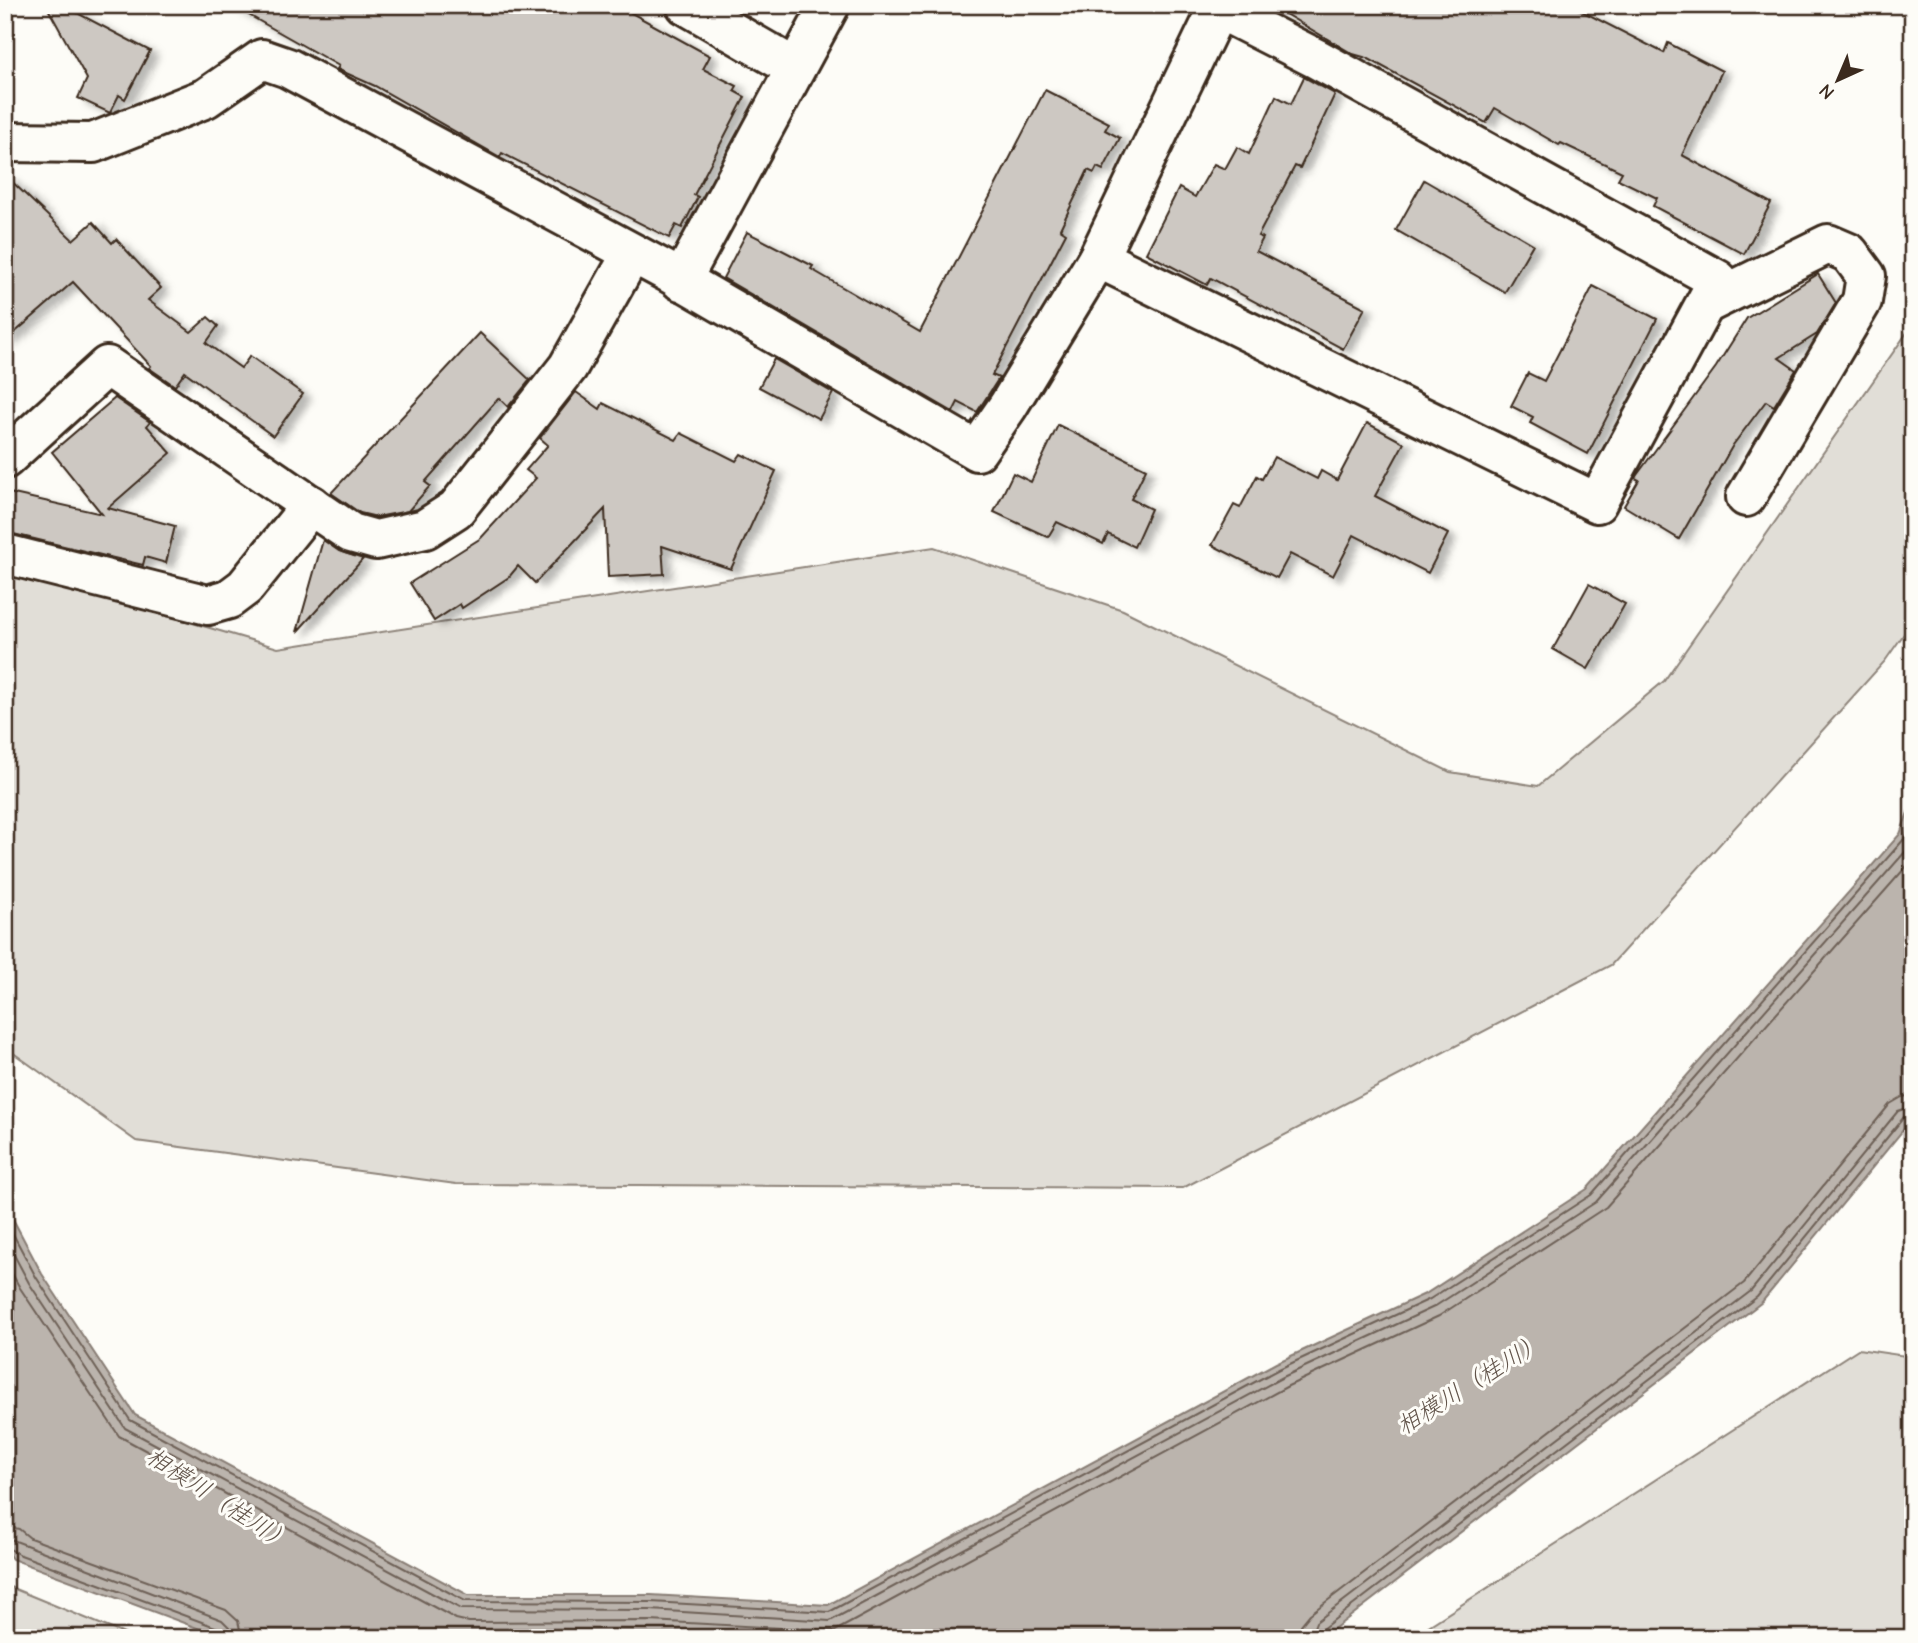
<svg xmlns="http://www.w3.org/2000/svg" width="1918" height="1643" font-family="'Comic Neue','Klee One',sans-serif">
  <defs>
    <filter id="shadow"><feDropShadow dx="8" dy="4.5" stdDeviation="3.5" flood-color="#0004"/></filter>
  </defs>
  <rect width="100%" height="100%" fill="#fdfcf7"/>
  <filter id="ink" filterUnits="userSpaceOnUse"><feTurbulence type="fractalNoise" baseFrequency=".0143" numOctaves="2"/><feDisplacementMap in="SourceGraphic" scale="14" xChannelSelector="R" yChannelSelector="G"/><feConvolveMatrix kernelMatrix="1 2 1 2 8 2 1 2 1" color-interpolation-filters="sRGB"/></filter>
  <g filter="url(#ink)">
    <!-- green -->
    <g fill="#e1ded7" stroke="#8e847a" stroke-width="2">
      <path d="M 1913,324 L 1913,621 L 1885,661 L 1611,965 L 1183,1188 L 456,1184 L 136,1141 L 5,1047 L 5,568 L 278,648 L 934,547 L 1123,610 L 1450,772 L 1538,786 L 1664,681 Z"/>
      <path d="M 1858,1349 L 1913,1357 L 1913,1638 L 1410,1638 Z"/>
      <path d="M 5,1585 L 134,1638 L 5,1638 Z"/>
    </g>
    <!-- water -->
    <path fill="#bbb4ad" stroke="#887d74" stroke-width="2" d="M 1913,799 L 1913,1118 L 1762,1302 L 1322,1638 L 224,1638 L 12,1559 L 5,1549 L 5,1204 L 42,1274 L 135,1415 L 468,1595 L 651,1595 L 828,1605 L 1276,1363 L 1427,1293 L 1587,1189 L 1900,834 Z"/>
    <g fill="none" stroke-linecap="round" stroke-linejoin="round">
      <!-- shore -->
      <g stroke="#6e6157" stroke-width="2">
        <path d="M 5,1219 L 36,1277 L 130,1420 L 465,1601 L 651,1602 L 829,1612 L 1279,1369 L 1430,1299 L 1591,1195 L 1905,838 L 1913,820"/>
        <path d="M 5,1238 L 29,1283 L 125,1428 L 461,1609 L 650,1610 L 830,1621 L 1283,1377 L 1434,1307 L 1596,1202 L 1913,843"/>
        <path d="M 5,1261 L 20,1288 L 119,1436 L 456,1619 L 469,1622 L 650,1621 L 835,1631 L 1288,1386 L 1439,1316 L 1606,1207 L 1913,859"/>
        <path d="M 5,1526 L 19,1529 L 30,1538 L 226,1610 L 238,1621 L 242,1638"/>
        <path d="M 5,1537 L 222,1620 L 229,1627 L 232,1638"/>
        <path d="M 5,1546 L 18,1554 L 218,1628 L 223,1638"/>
        <path d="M 1299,1638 L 1301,1625 L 1310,1614 L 1744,1283 L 1890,1104 L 1902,1097 L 1913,1095"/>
        <path d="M 1310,1638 L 1316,1622 L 1751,1291 L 1898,1111 L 1913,1106"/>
        <path d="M 1319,1638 L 1322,1629 L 1757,1297 L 1904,1117 L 1913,1114"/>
      </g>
    </g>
    <!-- building -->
    <g fill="#cdc8c2" stroke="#3b2a1e" stroke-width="2" filter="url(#shadow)">
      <path d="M 46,5 L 62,5 L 150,51 L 125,99 L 119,95 L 110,113 L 78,98 L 87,79 Z"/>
      <path d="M 231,5 L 617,5 L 710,56 L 703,69 L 737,86 L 734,91 L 745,97 L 694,195 L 698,197 L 682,228 L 676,225 L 669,238 L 502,153 L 500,157 L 375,86 L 337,69 L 339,66 Z"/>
      <path d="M 1270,5 L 1570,5 L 1664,53 L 1668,43 L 1722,71 L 1682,155 L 1771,203 L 1744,254 L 1653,206 L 1657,198 L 1618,179 L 1622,172 L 1561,143 L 1559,145 L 1495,108 L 1486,123 L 1367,58 L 1353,54 Z"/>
      <path d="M 1304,77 L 1335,94 L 1300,168 L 1295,166 L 1258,236 L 1263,238 L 1256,251 L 1365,308 L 1343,349 L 1211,278 L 1207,285 L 1146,253 L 1179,188 L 1195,197 L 1214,164 L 1225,169 L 1237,147 L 1249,154 L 1276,96 L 1291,104 Z"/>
      <path d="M 1045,90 L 1109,123 L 1105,130 L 1120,138 L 1103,170 L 1097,167 L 1094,173 L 1088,170 L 1060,229 L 1066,233 L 992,375 L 999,378 L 977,412 L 958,402 L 953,412 L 723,278 L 747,232 L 813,266 L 811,269 L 920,332 Z"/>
      <path d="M 5,175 L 73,240 L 93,222 L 112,243 L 116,239 L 161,288 L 148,300 L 191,332 L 208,317 L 218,326 L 206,343 L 241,368 L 250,356 L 303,394 L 273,436 L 185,372 L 175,386 L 149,368 L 151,366 L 73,282 L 5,341 Z"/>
      <path d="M 1424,180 L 1533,244 L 1505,292 L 1396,230 Z"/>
      <path d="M 1818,274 L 1836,303 L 1817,334 L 1779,358 L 1796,370 L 1774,406 L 1766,401 L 1733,445 L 1679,539 L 1624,506 L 1639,480 L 1635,478 L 1637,475 L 1716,367 L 1747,318 Z"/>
      <path d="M 1593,286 L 1657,319 L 1588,454 L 1530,423 L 1533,417 L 1511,406 L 1528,373 L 1544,381 Z"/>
      <path d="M 480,333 L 530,380 L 508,407 L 499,398 L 425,482 L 430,486 L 408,511 L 377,517 L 360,513 L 331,493 Z"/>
      <path d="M 774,359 L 833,393 L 819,419 L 759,387 Z"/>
      <path d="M 576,392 L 600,409 L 603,403 L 676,440 L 681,433 L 736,461 L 741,454 L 776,471 L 731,569 L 662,546 L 664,574 L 608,577 L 605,509 L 535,583 L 518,566 L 509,577 L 462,608 L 460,604 L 434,621 L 410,583 L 481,538 L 536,478 L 526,470 L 548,445 L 540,438 Z"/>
      <path d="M 115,398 L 150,422 L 147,426 L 171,453 L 108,508 L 175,526 L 166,563 L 145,557 L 143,565 L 5,532 L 5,492 L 102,514 L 52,452 Z"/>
      <path d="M 1367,423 L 1404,443 L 1375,496 L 1448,534 L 1428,573 L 1354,535 L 1333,576 L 1290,554 L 1277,578 L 1212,545 L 1234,505 L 1240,508 L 1257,476 L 1262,479 L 1274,457 L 1317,479 L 1321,471 L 1337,480 Z"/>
      <path d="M 1058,425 L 1146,469 L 1131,499 L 1151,509 L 1134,547 L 1108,534 L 1103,544 L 1057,522 L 1048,537 L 994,512 L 1013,473 L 1031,482 Z"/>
      <path d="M 323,540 L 339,551 L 363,559 L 297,632 Z"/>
      <path d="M 1589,584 L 1625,604 L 1588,669 L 1553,649 Z"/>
    </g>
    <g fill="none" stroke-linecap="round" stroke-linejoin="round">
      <defs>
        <g id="minor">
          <path d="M 686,5 L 795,68"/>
          <path d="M 5,142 L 93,143 L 206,98 L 262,59 L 288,68 L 666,271 L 977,451 L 1008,406 L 1098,258 L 1597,503 L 1718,280 L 1317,59 L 1211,5"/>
          <path d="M 1098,258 L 1218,9"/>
          <path d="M 681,281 L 830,5"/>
          <path d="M 1706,304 L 1828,244 L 1849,253 L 1866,276 L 1862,301 L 1746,497"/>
          <path d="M 5,459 L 107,366 L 351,533 L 376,540 L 425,529 L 456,509 L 568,367 L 631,255"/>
          <path d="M 5,554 L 208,605 L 229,599 L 245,587 L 311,505"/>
        </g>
      </defs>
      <!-- minor casing -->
      <use href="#minor" stroke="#3b2a1e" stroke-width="44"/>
      <!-- minor -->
      <use href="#minor" stroke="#fdfcf7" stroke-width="38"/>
    </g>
  </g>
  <g text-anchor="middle" stroke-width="6" stroke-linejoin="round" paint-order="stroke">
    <!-- water labels -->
    <g font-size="24" font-style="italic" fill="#615349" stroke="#fdfcf7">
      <text transform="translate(1470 1384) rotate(-32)" y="8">相模川（桂川）</text>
      <text transform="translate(219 1499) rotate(33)" y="8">相模川（桂川）</text>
    </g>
  </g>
  <!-- margin -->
  <rect width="1918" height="1643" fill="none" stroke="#fdfcf7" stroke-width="28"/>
  <rect x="14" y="14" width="1890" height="1615" fill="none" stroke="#3b2a1e" stroke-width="2.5" filter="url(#ink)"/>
  <!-- north arrow -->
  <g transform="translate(1838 80) rotate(224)" stroke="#fdfcf7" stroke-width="5" paint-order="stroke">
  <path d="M0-5L12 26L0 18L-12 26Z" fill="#3b2a1e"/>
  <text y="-10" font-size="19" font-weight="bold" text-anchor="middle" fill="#3b2a1e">N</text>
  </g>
</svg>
